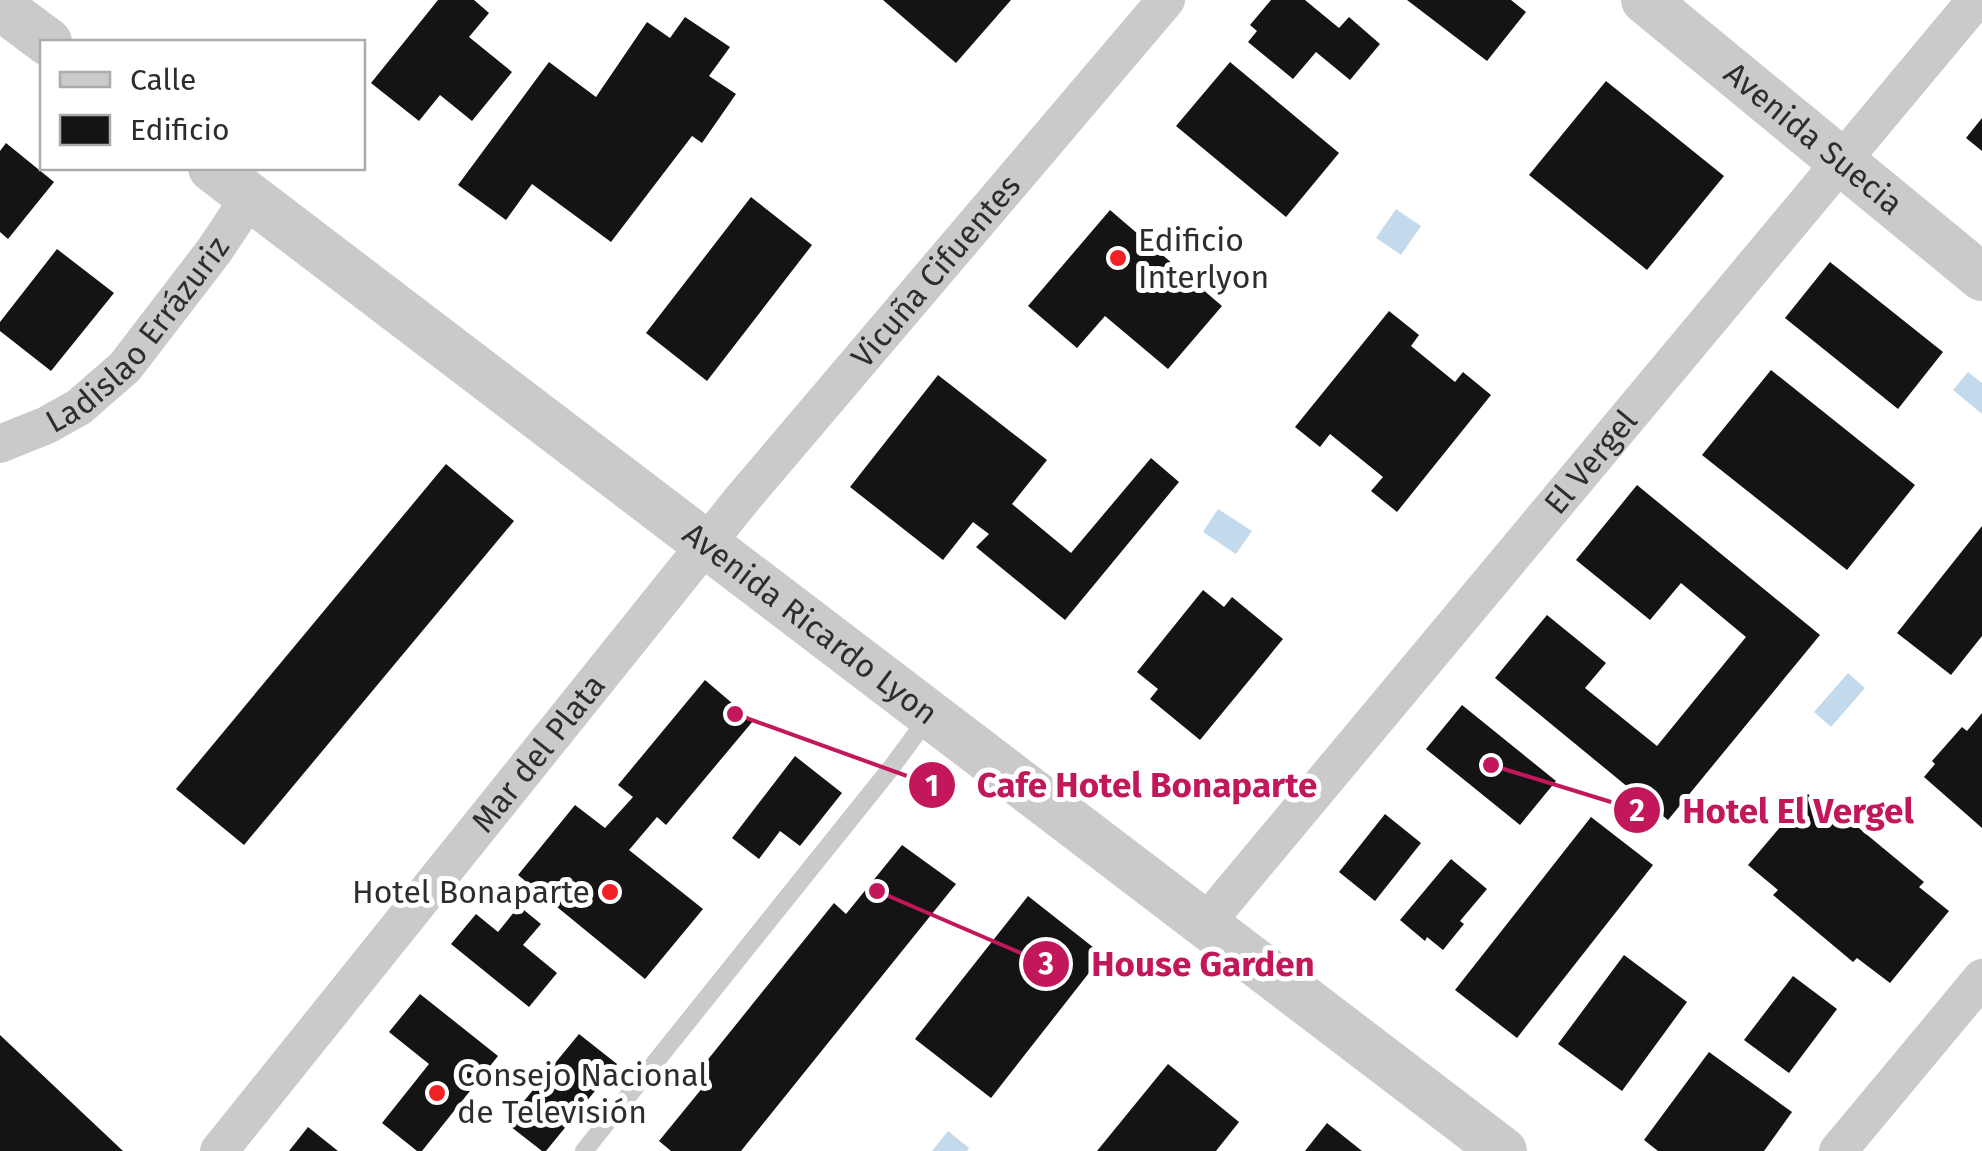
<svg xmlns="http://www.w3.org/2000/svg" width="1982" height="1151" font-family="'Fira Sans',sans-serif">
  <rect width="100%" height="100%" fill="#fff"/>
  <!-- water -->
  <g fill="#c3daed">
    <path d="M 1396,209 L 1421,226 L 1401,255 L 1376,238 Z"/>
    <path d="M 1968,372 L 1982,383 L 1982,414 L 1953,390 Z"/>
    <path d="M 1218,509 L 1252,531 L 1236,554 L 1203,532 Z"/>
    <path d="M 1848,673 L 1865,688 L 1831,727 L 1814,712 Z"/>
    <path d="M 948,1131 L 969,1148 L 967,1151 L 932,1151 Z"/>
  </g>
  <!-- building -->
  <g fill="#141414">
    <path d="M 438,0 L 474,0 L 489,13 L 469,37 L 512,72 L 472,121 L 440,95 L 419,121 L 371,83 Z"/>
    <path d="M 883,0 L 1011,0 L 956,63 Z"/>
    <path d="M 1271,0 L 1305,0 L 1339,28 L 1349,17 L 1380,44 L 1350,80 L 1316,52 L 1293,79 L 1248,42 L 1257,31 L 1250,25 Z"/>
    <path d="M 1407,0 L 1511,0 L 1526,12 L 1487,61 Z"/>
    <path d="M 685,17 L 730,47 L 709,76 L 736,94 L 702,143 L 692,136 L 611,242 L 532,184 L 506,220 L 458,185 L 549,62 L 596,97 L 647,22 L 670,38 Z"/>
    <path d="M 1230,62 L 1339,153 L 1286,217 L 1176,126 Z"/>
    <path d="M 1606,81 L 1724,176 L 1647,270 L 1529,175 Z"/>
    <path d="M 1982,118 L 1982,151 L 1966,138 Z"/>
    <path d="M 6,143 L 54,182 L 8,239 L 0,232 L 0,151 Z"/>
    <path d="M 751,197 L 812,245 L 707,381 L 646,333 Z"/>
    <path d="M 1110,210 L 1222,306 L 1168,369 L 1105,316 L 1077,348 L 1028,306 Z"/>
    <path d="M 57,249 L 114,293 L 51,371 L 0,331 L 0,322 Z"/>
    <path d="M 1830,262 L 1943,352 L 1898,409 L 1785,318 Z"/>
    <path d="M 1389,311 L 1419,335 L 1411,346 L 1455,382 L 1463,372 L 1491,395 L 1397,512 L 1371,491 L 1383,477 L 1330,434 L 1320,447 L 1295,427 Z"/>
    <path d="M 1771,370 L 1915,485 L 1847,570 L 1702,455 Z"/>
    <path d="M 938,375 L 1047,460 L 1012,504 L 1071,553 L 1151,458 L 1179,482 L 1065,620 L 976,547 L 989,534 L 973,522 L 943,560 L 850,487 Z"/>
    <path d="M 446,464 L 514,521 L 244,845 L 176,789 Z"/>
    <path d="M 1637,485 L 1820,635 L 1668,820 L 1495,678 L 1547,615 L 1606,663 L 1585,688 L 1657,746 L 1746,637 L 1681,583 L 1650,620 L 1576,560 Z"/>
    <path d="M 1982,526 L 1982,636 L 1951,675 L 1897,633 Z"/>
    <path d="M 1203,590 L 1224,607 L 1232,597 L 1283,639 L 1200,740 L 1150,699 L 1158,689 L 1137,672 Z"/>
    <path d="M 705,680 L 753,721 L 666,825 L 657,817 L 629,850 L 703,909 L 645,979 L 518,875 L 575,805 L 605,828 L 633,797 L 618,785 Z"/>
    <path d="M 1462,705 L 1556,781 L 1520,825 L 1426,749 Z"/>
    <path d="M 1982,713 L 1982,828 L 1924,777 L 1935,764 L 1932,761 L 1962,727 L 1967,731 Z"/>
    <path d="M 795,756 L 842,793 L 800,846 L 780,831 L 759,859 L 732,838 Z"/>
    <path d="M 1808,794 L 1838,819 L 1842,814 L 1924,882 L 1919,887 L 1949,911 L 1890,983 L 1857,958 L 1853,962 L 1773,895 L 1778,890 L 1748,865 Z"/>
    <path d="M 1385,814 L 1421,843 L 1375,901 L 1339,872 Z"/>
    <path d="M 1591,817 L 1653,865 L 1517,1038 L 1455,990 Z"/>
    <path d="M 902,845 L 956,884 L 741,1151 L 671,1151 L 659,1141 L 708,1081 L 697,1073 L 834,903 L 846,914 Z"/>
    <path d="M 1451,859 L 1487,889 L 1460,921 L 1464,924 L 1443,950 L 1427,937 L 1425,941 L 1400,920 Z"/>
    <path d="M 1028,896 L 1103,955 L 991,1098 L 915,1039 Z"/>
    <path d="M 519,906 L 541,924 L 523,945 L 557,973 L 529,1007 L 451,944 L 476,914 L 498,932 Z"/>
    <path d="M 1624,955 L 1687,1002 L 1622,1091 L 1558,1044 Z"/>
    <path d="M 1793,976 L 1837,1009 L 1789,1073 L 1744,1040 Z"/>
    <path d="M 420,994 L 498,1056 L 422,1151 L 417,1151 L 382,1123 L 429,1064 L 389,1032 Z"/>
    <path d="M 579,1034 L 617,1064 L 546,1151 L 542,1151 L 506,1123 Z"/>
    <path d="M 0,1035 L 123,1151 L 0,1151 Z"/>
    <path d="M 1709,1052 L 1792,1112 L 1764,1151 L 1658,1151 L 1644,1140 Z"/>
    <path d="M 1168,1064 L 1239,1122 L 1216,1151 L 1097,1151 Z"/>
    <path d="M 1327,1123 L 1362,1151 L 1305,1151 Z"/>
    <path d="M 308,1127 L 338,1151 L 289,1151 Z"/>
  </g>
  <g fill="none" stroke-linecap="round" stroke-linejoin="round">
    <!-- service -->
    <path stroke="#cacaca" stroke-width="18" d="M 584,1151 L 891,768 L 930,715"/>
    <!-- minor -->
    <g stroke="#cacaca" stroke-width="38">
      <path id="s1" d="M 0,444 L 47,425 L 79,407 L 125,367 L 214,251 L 250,197"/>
      <path id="s2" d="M 1205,924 L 1976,0"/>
      <path id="s3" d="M 219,1151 L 743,498 L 1166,0"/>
      <path d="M 1838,1151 L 1982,978"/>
    </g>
    <!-- tertiary -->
    <g stroke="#cacaca" stroke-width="48">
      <path id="s4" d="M 1645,0 L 1982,277"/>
      <path d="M 0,6 L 48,42"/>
      <path id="s5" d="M 212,168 L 1503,1151"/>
    </g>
  </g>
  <!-- markers -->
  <g fill="#f22123" stroke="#fff" stroke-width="4">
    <circle cx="1118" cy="258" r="10"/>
    <circle cx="610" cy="892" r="10"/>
    <circle cx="437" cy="1093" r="10"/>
  </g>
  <g text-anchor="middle" stroke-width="10" stroke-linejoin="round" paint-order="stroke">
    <!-- street labels -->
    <g font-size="32" fill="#2d2d2d" stroke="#fff">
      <text dy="11" stroke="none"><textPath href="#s4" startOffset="218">Avenida Suecia</textPath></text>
      <text dy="11" stroke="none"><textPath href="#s3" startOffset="1135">Vicuña Cifuentes</textPath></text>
      <text dy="11" stroke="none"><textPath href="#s1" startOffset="180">Ladislao Errázuriz</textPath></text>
      <text dy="11" stroke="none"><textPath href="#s2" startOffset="602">El Vergel</textPath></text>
      <text dy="11" stroke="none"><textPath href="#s5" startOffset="752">Avenida Ricardo Lyon</textPath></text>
      <text dy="11" stroke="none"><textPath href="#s3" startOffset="510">Mar del Plata</textPath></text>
    </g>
    <!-- poi labels -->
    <g font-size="32" fill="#2d2d2d" stroke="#fff" text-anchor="start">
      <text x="1138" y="251">Edificio<tspan x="1138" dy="37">Interlyon</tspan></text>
      <text x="590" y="903" text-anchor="end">Hotel Bonaparte</text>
      <text x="457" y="1086">Consejo Nacional<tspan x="457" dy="37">de Televisión</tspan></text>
    </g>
  </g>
  <!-- callouts -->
  <path fill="none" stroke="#c2185b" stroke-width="4" d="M735 714L932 785M1491 765L1637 810M877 891L1046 964"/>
  <g fill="#c2185b" stroke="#fff" stroke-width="4">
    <circle cx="735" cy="714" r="10"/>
    <circle cx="1491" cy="765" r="10"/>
    <circle cx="877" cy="891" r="10"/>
    <circle cx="932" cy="785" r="25"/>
    <circle cx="1637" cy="810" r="25"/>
    <circle cx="1046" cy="964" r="25"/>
  </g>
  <g font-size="30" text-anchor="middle" font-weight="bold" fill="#fff">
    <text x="932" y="796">1</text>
    <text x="1637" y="821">2</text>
    <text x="1046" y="974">3</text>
  </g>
  <g font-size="35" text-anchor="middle" font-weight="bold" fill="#c2185b" stroke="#fff" stroke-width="10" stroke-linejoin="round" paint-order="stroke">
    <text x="1147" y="797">Cafe Hotel Bonaparte</text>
    <text x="1798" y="823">Hotel El Vergel</text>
    <text x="1203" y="976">House Garden</text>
  </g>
  <!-- legend -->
  <rect x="40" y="40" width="325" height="130" fill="#ffffff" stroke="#ababab" stroke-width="2.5"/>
  <rect x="60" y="72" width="50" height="15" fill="#cacaca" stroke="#ababab" stroke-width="2.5"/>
  <text x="130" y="90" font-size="30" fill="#2d2d2d">Calle</text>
  <rect x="60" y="115" width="50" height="30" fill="#141414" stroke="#ababab" stroke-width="2.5"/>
  <text x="130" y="140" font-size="30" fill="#2d2d2d">Edificio</text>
</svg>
